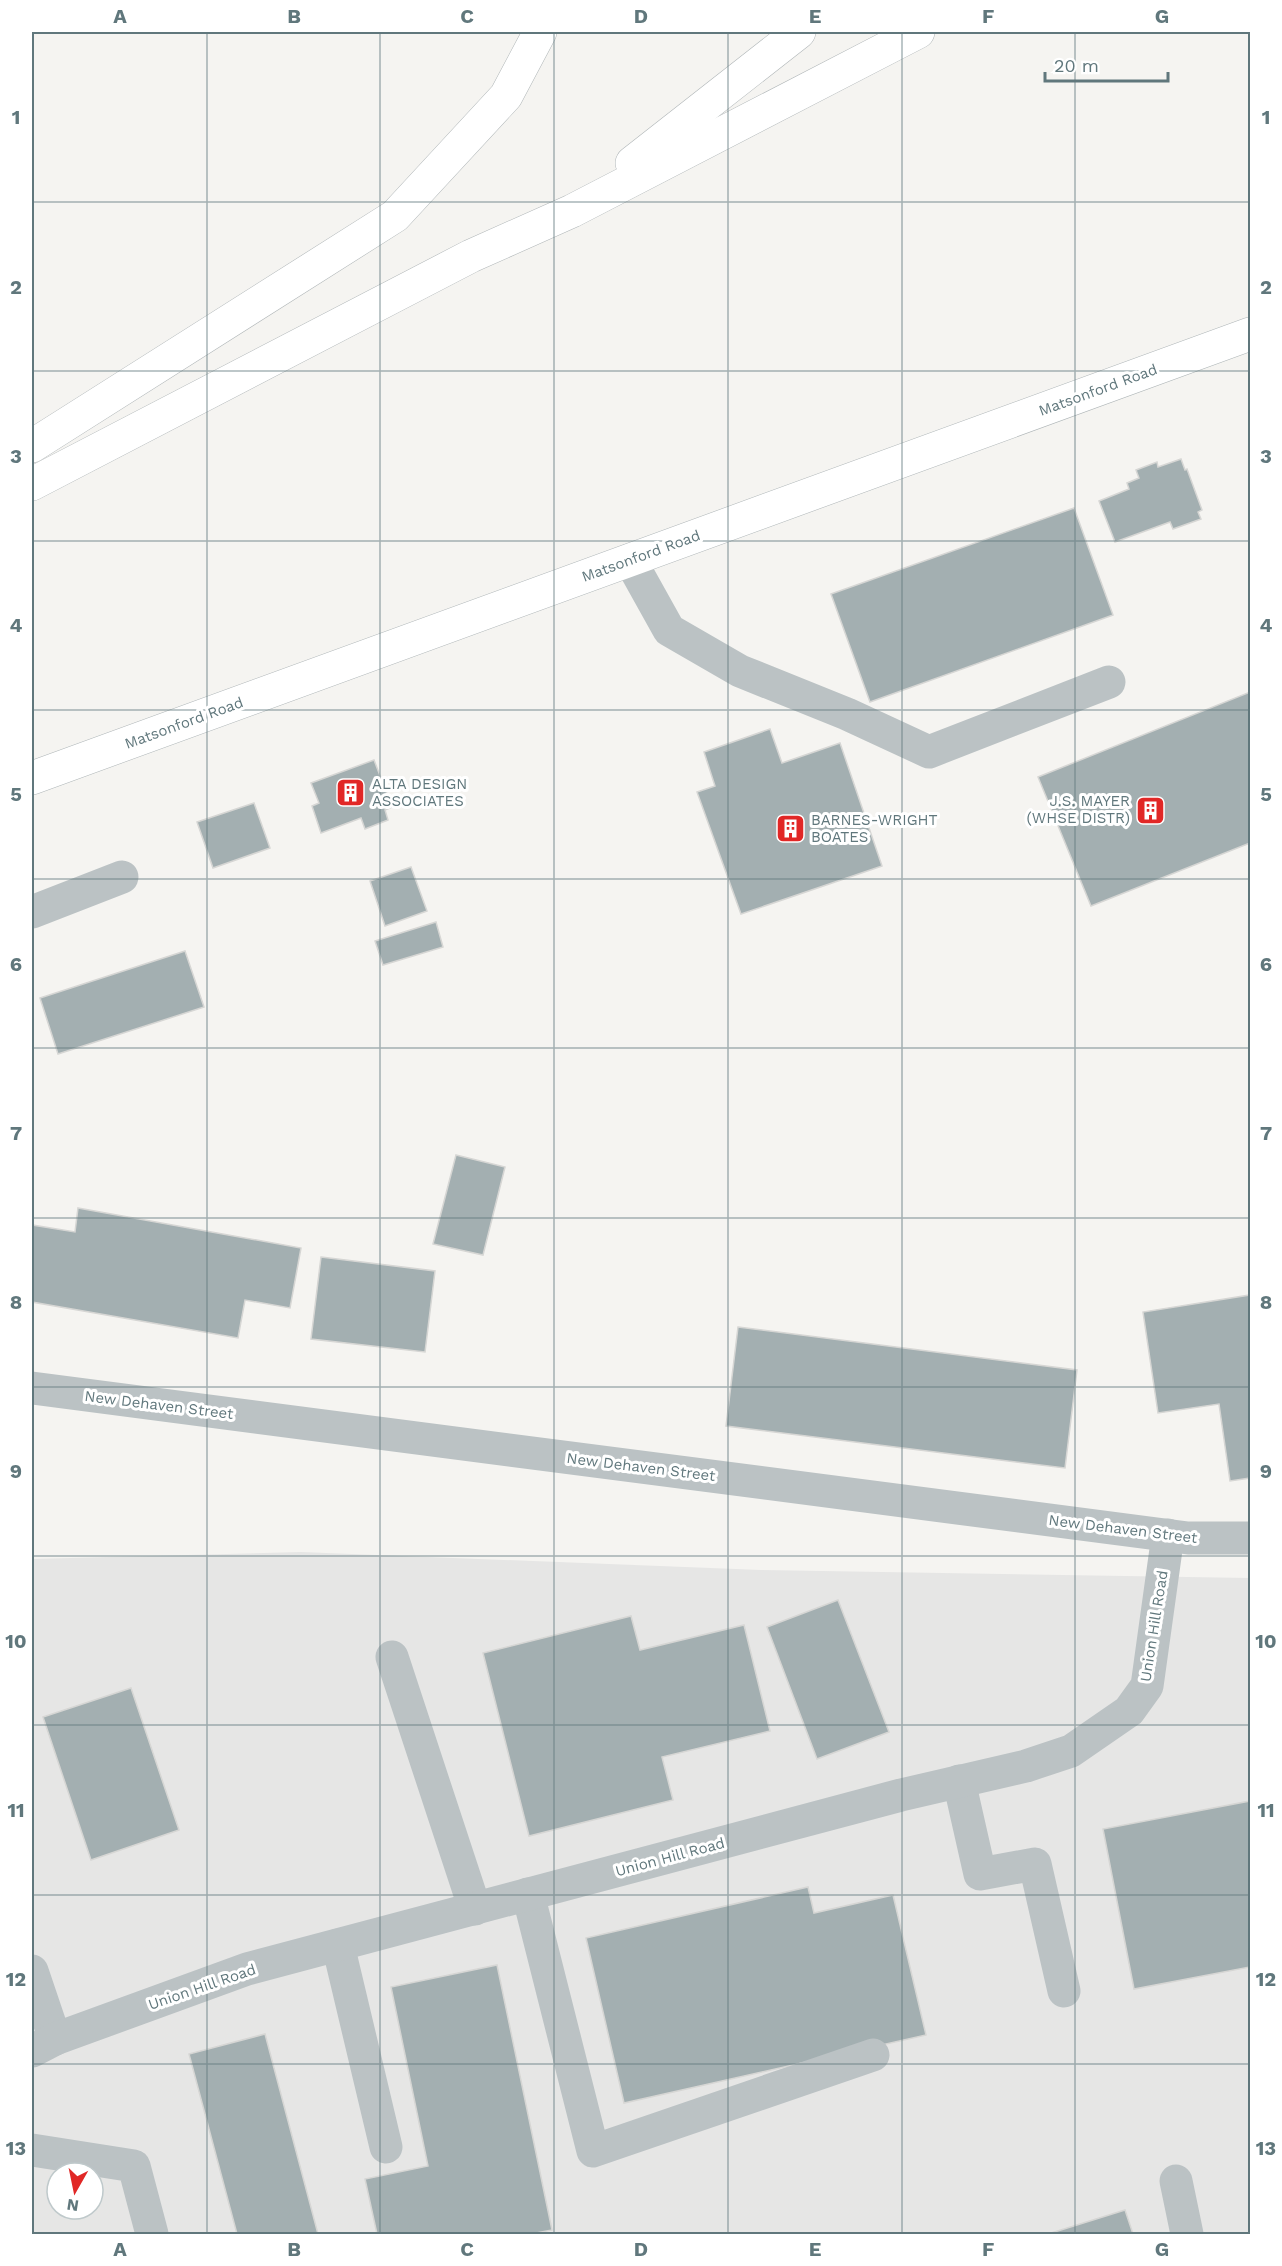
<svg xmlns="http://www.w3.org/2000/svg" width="1282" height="2266" font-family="'Work Sans',sans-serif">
  <rect width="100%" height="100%" fill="#f5f4f1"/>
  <!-- built -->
  <path fill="#e6e6e5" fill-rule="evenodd" d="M 301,1552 L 761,1570 L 1250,1578 L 1250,2234 L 32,2234 L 32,1559 ZM 57,2173 L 93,2173 L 93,2209 L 57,2209 Z"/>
  <!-- building -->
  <g fill="#a3afb1" stroke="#d6d6d4" stroke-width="1.5">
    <path d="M 1181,459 L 1185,470 L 1187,469 L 1202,510 L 1198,512 L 1201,519 L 1173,529 L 1170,522 L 1115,542 L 1099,501 L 1129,489 L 1127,483 L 1139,478 L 1136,470 L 1157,462 L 1158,467 Z"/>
    <path d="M 1074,508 L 1113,615 L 870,702 L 831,594 Z"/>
    <path d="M 1250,692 L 1250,843 L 1091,906 L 1038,777 Z"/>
    <path d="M 770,729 L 782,763 L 840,743 L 882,866 L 741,914 L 697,792 L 715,786 L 704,752 Z"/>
    <path d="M 374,760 L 392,807 L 385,810 L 388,820 L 365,829 L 361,818 L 321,833 L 312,806 L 319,803 L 311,783 Z"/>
    <path d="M 254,803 L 270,848 L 213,868 L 197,822 Z"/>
    <path d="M 411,867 L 427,911 L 385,926 L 370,881 Z"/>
    <path d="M 436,922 L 443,947 L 383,965 L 375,941 Z"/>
    <path d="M 185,951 L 204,1007 L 58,1054 L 40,998 Z"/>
    <path d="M 456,1155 L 505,1167 L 483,1255 L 433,1244 Z"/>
    <path d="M 78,1208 L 301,1248 L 290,1308 L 245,1300 L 238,1338 L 32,1302 L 32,1225 L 75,1232 Z"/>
    <path d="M 321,1257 L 435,1271 L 425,1352 L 311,1339 Z"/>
    <path d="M 1250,1295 L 1250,1478 L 1230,1481 L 1219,1404 L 1158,1413 L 1143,1312 Z"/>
    <path d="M 738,1327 L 1077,1370 L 1065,1468 L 726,1426 Z"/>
    <path d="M 838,1600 L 889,1732 L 817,1759 L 767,1627 Z"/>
    <path d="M 631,1616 L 640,1650 L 744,1625 L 770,1731 L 662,1757 L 673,1800 L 529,1836 L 483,1653 Z"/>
    <path d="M 131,1688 L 179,1830 L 91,1860 L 43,1717 Z"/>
    <path d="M 1250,1801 L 1250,1967 L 1134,1989 L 1103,1829 Z"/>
    <path d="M 808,1887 L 814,1913 L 893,1895 L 926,2035 L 624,2103 L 586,1938 Z"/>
    <path d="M 497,1965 L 552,2230 L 531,2234 L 377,2234 L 365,2179 L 428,2166 L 391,1987 Z"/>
    <path d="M 265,2034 L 318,2234 L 237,2234 L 189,2054 Z"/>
    <path d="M 1125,2210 L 1133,2234 L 1048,2234 Z"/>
  </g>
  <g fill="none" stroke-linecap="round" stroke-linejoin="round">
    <defs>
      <path id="major" d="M 32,778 L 1250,334"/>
      <g id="highway">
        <path d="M 632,163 L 799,32"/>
        <path d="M 32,446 L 395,216 L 506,96 L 540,32"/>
        <path d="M 32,484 L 471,256 L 572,211 L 918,32"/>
      </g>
    </defs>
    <!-- major casing -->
    <use href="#major" stroke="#afb6b8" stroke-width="34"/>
    <!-- highway casing -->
    <use href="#highway" stroke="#afb5b7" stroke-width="34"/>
    <!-- minor -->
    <g stroke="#bbc2c4" stroke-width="33">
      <path d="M 630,560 L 669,630 L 740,671 L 847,714 L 929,752 L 1109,682"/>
      <path d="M 32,912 L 122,877"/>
      <path d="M 32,1388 L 1188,1538 L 1250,1538"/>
      <path d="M 392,1657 L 475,1909"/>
      <path d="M 959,1781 L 980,1874 L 1035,1864 L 1064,1991"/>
      <path d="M 528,1894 L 593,2151 L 873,2055"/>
      <path d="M 338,1945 L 386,2147"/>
      <path d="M 32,1971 L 55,2039"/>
      <path d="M 32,2051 L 55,2039 L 247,1969 L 901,1795 L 1026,1766 L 1071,1751 L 1129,1711 L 1147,1686 L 1168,1535"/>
      <path d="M 32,2150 L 134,2166 L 152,2234"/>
      <path d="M 1176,2181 L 1187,2234"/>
    </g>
    <!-- major -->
    <use href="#major" stroke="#fff" stroke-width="33"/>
    <!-- highway -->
    <use href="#highway" stroke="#fff" stroke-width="33"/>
  </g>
  <!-- grid -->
  <path fill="none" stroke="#60777c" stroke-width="1.5" stroke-opacity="0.55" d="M 207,32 L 207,2234M 380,32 L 380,2234M 554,32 L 554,2234M 728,32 L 728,2234M 902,32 L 902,2234M 1075,32 L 1075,2234M 32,202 L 1250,202M 32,371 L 1250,371M 32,541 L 1250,541M 32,710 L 1250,710M 32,879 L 1250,879M 32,1048 L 1250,1048M 32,1218 L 1250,1218M 32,1387 L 1250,1387M 32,1556 L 1250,1556M 32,1725 L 1250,1725M 32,1895 L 1250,1895M 32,2064 L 1250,2064"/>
  <!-- icons -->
  <defs>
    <symbol id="building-square" viewBox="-11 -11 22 22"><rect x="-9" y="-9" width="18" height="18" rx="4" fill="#e12726" stroke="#fff"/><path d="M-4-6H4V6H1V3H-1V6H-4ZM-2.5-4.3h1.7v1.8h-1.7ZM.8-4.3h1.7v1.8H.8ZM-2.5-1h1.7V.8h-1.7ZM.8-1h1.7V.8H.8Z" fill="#fff"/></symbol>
  </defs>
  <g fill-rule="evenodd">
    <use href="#building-square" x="334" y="776" width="33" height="33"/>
    <use href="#building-square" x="1134" y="794" width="33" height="33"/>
    <use href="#building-square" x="774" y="812" width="33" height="33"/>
  </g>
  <g text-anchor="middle" stroke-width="6" stroke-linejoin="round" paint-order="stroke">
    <!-- street labels -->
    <g font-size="15" fill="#60777c" stroke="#fff">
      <text transform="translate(1098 390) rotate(-20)" y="5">Matsonford Road</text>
      <text transform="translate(641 556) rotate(-20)" y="5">Matsonford Road</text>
      <text transform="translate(184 723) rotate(-20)" y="5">Matsonford Road</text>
      <text transform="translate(159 1405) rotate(7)" y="5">New Dehaven Street</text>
      <text transform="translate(641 1467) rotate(7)" y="5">New Dehaven Street</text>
      <text transform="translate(1123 1529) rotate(7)" y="5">New Dehaven Street</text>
      <text transform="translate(1154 1626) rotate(-81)" y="5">Union Hill Road</text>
      <text transform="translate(670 1857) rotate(-15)" y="5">Union Hill Road</text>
      <text transform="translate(202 1987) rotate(-19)" y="5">Union Hill Road</text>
    </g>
    <!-- poi labels -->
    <g font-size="15" fill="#60777c" stroke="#fff" text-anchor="start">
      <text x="372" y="789">ALTA DESIGN<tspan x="372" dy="17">ASSOCIATES</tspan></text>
      <text x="1130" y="806" text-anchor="end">J.S. MAYER<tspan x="1130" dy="17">(WHSE DISTR)</tspan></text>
      <text x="811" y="825">BARNES-WRIGHT<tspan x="811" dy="17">BOATES</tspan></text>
    </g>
  </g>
  <!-- border -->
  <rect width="1282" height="2266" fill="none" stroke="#ffffff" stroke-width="66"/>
  <!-- north arrow -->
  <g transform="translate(75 2191) rotate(189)"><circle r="28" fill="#ffffff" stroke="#bfc9cb" stroke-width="1.5"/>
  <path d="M0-4.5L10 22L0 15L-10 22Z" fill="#e12726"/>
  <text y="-9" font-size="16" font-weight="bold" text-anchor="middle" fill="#60777c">N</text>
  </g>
  <!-- scale -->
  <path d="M1045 72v9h123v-9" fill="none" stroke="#60777c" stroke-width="3"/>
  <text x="1054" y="72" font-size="18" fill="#60777c" stroke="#ffffff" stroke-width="4.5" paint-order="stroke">20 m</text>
  <rect x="33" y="33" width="1216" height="2200" fill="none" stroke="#60777c" stroke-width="2"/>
  <g font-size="20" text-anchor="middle" font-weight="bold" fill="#60777c">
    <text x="120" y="23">A</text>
    <text x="294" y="23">B</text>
    <text x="467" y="23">C</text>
    <text x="641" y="23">D</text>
    <text x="815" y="23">E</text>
    <text x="988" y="23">F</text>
    <text x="1162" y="23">G</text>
    <text x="16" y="124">1</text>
    <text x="1266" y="124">1</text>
    <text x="16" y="294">2</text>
    <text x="1266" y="294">2</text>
    <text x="16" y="463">3</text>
    <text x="1266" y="463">3</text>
    <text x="16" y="632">4</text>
    <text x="1266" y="632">4</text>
    <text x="16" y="801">5</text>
    <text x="1266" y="801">5</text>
    <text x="16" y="971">6</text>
    <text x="1266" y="971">6</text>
    <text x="16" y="1140">7</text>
    <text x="1266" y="1140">7</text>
    <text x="16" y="1309">8</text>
    <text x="1266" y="1309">8</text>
    <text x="16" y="1478">9</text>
    <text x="1266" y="1478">9</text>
    <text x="16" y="1648">10</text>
    <text x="1266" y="1648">10</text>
    <text x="16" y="1817">11</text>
    <text x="1266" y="1817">11</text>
    <text x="16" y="1986">12</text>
    <text x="1266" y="1986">12</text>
    <text x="16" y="2155">13</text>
    <text x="1266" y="2155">13</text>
    <text x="120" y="2256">A</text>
    <text x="294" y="2256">B</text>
    <text x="467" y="2256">C</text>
    <text x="641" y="2256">D</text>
    <text x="815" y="2256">E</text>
    <text x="988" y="2256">F</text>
    <text x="1162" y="2256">G</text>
  </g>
</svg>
